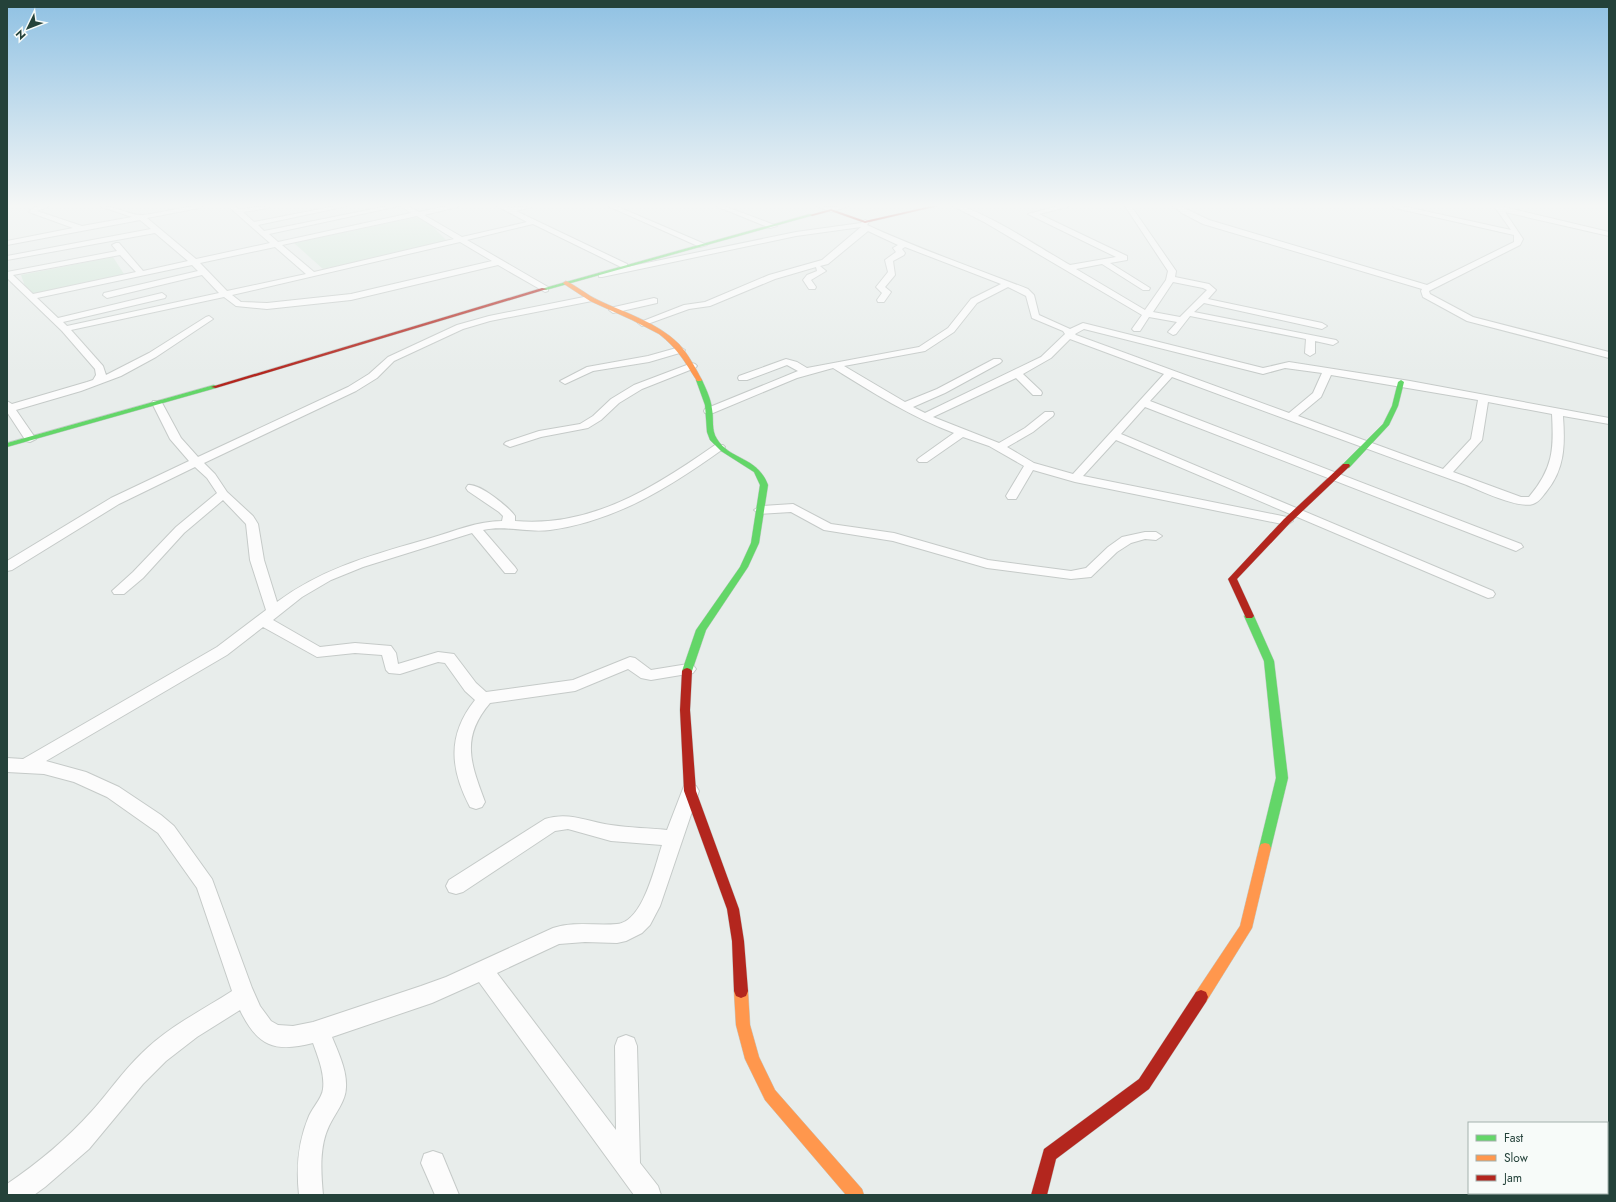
<svg xmlns="http://www.w3.org/2000/svg" width="1616" height="1202" font-family="Jost,sans-serif">
  <rect width="100%" height="100%" fill="#e8edeb"/>
  <!-- green -->
  <g fill="#d1e6d8">
    <path d="M 422,216 L 448,242 L 323,269 L 294,243 Z"/>
    <path d="M 113,257 L 124,274 L 28,295 L 21,275 Z"/>
  </g>
  <g fill="none" stroke-linecap="round" stroke-linejoin="round">
    <defs>
      <g id="street">
        <path d="M 40,206 L 49,206 L 37,211 L 82,226 L 132,217 L 102,207 L 101,206 C 115,206 131,216 143,215 C 163,213 182,206 202,206 L 199,208 L 147,218 L 196,259 L 270,243 L 228,206 L 235,206 L 239,209 L 271,206 L 268,208 L 243,212 L 254,222 L 336,206 L 347,206 L 258,225 L 264,231 L 388,206 L 399,206 L 269,234 L 278,242 L 411,213 L 401,206 L 408,206 L 419,212 L 447,206 L 458,206 L 457,207 L 424,215 L 462,237 L 527,222 L 497,206 L 505,206 L 510,208 L 533,206 L 532,207 L 516,211 L 627,264 L 627,267 L 796,232 L 861,223 L 865,220 L 869,222 L 867,225 C 919,249 974,268 1028,289 L 1034,295 L 1039,315 L 1070,329 L 1083,323 L 1263,368 L 1289,362 L 1410,381 L 1609,418 L 1609,424 L 1563,416 C 1565,445 1565,469 1546,492 C 1542,497 1539,502 1533,504 C 1518,509 1479,490 1464,484 C 1367,449 1269,413 1172,377 L 1150,401 L 1521,544 L 1523,547 L 1516,551 L 1145,407 L 1121,434 L 1493,591 L 1495,594 L 1493,597 L 1488,598 L 1116,440 L 1083,476 L 1287,517 L 1293,521 L 1287,525 L 1075,482 L 1033,470 L 1016,499 L 1008,499 L 1006,496 L 1024,466 L 989,446 L 963,437 L 927,462 L 919,462 L 917,460 L 919,458 L 954,433 C 911,417 872,392 833,368 L 797,378 L 713,413 L 705,413 L 704,411 L 705,409 L 798,371 L 787,365 L 747,380 L 739,380 L 738,378 L 739,376 L 786,359 L 797,362 L 807,368 L 919,347 L 948,328 L 971,299 L 1001,284 L 905,247 L 902,249 L 905,253 L 904,255 L 893,261 L 895,275 L 885,287 L 891,292 L 884,302 L 878,302 L 877,300 L 882,293 L 876,287 L 888,272 L 885,260 L 896,252 L 893,248 L 898,245 L 868,231 L 828,264 L 820,266 L 826,271 L 811,280 L 816,287 L 815,289 L 809,289 L 803,280 L 807,275 L 817,271 L 816,267 L 775,279 L 710,306 L 689,309 L 642,326 L 638,323 L 684,305 L 705,302 L 769,275 L 822,260 L 861,227 L 796,236 L 602,277 L 599,277 L 599,273 L 623,268 L 533,224 L 467,240 L 548,287 L 548,291 L 545,292 L 498,265 L 351,300 L 267,309 L 236,306 L 224,297 L 71,330 L 103,366 L 106,375 L 149,353 L 206,317 L 209,316 L 213,319 L 156,357 L 121,376 L 81,391 L 16,410 L 36,439 L 30,442 L 26,441 L 7,412 L 7,401 L 12,404 L 87,382 L 93,380 L 96,375 L 95,369 L 62,331 L 7,278 L 7,272 L 117,251 L 112,245 L 116,243 L 119,243 L 143,271 L 188,261 L 155,233 L 7,260 L 7,256 L 151,229 L 140,220 L 7,245 L 7,241 L 73,228 L 29,212 L 33,208 ZM 417,216 L 454,239 L 314,272 L 282,245 ZM 460,242 L 492,261 L 351,294 L 267,303 L 241,302 L 232,295 ZM 275,247 L 306,274 L 227,291 L 200,263 ZM 120,255 L 136,272 L 33,294 L 13,275 ZM 192,265 L 198,271 L 104,293 L 103,295 L 107,298 L 202,275 L 219,293 L 67,326 L 63,322 L 165,298 L 166,296 L 162,293 L 58,318 L 37,298 ZM 1008,287 L 1026,296 L 1032,318 L 1063,331 L 1065,334 L 1041,357 L 925,413 L 913,407 L 945,393 L 1000,363 L 1002,361 L 1000,359 L 994,359 L 937,389 L 905,402 L 844,366 L 925,351 L 954,332 L 977,303 ZM 1084,329 L 1263,374 L 1285,368 L 1322,373 L 1313,393 L 1289,413 L 1076,335 L 1075,334 ZM 1070,339 L 1164,374 L 1073,474 L 1034,463 L 1007,447 L 1033,432 L 1053,416 L 1054,414 L 1053,412 L 1045,412 L 1025,428 L 999,443 L 933,417 L 1016,378 L 1033,395 L 1041,395 L 1042,393 L 1041,391 L 1023,374 L 1051,358 ZM 1331,375 L 1478,400 L 1471,439 L 1443,469 L 1298,416 L 1321,397 ZM 1488,402 L 1552,414 C 1554,450 1553,468 1529,497 L 1521,497 L 1453,472 L 1482,440 Z"/>
        <path d="M 608,206 L 616,206 L 707,245 L 700,247 Z"/>
        <path d="M 716,206 L 724,206 L 777,226 L 770,228 Z"/>
        <path d="M 817,206 C 822,205 827,208 832,207 C 838,207 843,205 848,206 L 831,212 Z"/>
        <path d="M 953,206 C 973,203 1048,253 1070,265 L 1116,257 L 1028,214 L 1058,206 L 1068,206 L 1067,207 L 1039,214 L 1127,256 L 1127,260 L 1110,263 L 1150,288 L 1149,290 L 1143,290 L 1102,264 L 1076,269 L 1145,310 L 1166,280 L 1168,271 L 1125,206 L 1131,206 L 1176,271 L 1175,277 L 1209,284 L 1216,290 L 1208,299 L 1322,323 L 1327,326 L 1322,329 L 1204,303 L 1194,312 L 1336,340 L 1338,342 L 1333,345 L 1315,341 L 1315,353 L 1310,356 L 1305,353 L 1306,339 L 1190,316 L 1176,334 L 1173,335 L 1168,332 L 1177,322 L 1149,317 L 1140,331 L 1134,331 L 1132,329 L 1142,315 L 984,222 ZM 1173,282 L 1203,288 L 1207,290 L 1180,317 L 1153,312 Z"/>
        <path d="M 1173,206 L 1180,206 L 1209,220 L 1427,285 L 1514,242 L 1514,235 L 1395,208 L 1392,206 L 1402,206 L 1511,230 L 1494,206 L 1500,206 L 1609,232 L 1609,236 L 1505,212 L 1523,239 L 1520,245 L 1429,291 L 1430,294 L 1473,317 L 1609,352 L 1609,358 L 1467,321 L 1423,297 L 1421,291 L 1422,289 L 1203,224 L 1182,213 Z"/>
        <path d="M 589,296 L 593,299 L 592,301 L 490,321 L 463,329 L 394,361 L 377,378 L 356,391 L 204,463 L 215,474 L 227,492 L 253,516 L 258,524 L 264,560 L 277,602 C 324,567 376,554 431,538 C 455,531 478,521 502,521 L 503,516 L 499,512 L 468,491 L 466,488 L 468,485 C 479,483 508,506 515,516 L 515,521 C 591,528 655,487 715,445 L 723,445 L 725,447 L 723,449 C 670,487 616,521 550,530 C 527,533 505,525 483,530 L 515,567 L 517,570 L 515,573 L 505,573 L 472,533 L 363,567 L 331,580 L 302,597 L 273,620 L 320,647 L 355,643 L 391,646 L 396,653 L 398,664 L 438,652 L 454,654 L 476,683 L 486,692 L 573,680 L 630,657 L 635,658 L 651,670 L 688,664 L 693,665 L 696,669 L 693,673 L 651,680 L 641,678 L 628,669 L 575,691 L 490,703 C 460,738 471,764 485,802 L 482,807 L 476,809 L 470,807 C 450,769 447,735 475,700 L 465,691 L 445,663 L 438,662 L 400,674 L 389,673 L 386,670 L 382,655 L 355,653 L 317,657 L 263,627 L 227,655 L 46,761 L 86,772 L 119,787 L 161,815 L 174,826 L 212,879 L 252,988 L 260,1006 L 271,1021 L 278,1025 L 293,1026 L 313,1022 L 421,986 L 446,977 L 553,928 C 575,921 595,926 617,924 C 643,922 655,866 662,845 L 611,841 L 568,829 L 555,831 L 463,892 L 456,894 L 449,892 L 446,886 L 449,880 L 545,819 C 569,811 588,822 611,825 C 630,828 649,828 667,830 L 684,786 L 690,784 L 696,786 L 699,791 L 660,906 L 650,925 L 642,933 L 626,941 L 617,943 L 585,942 L 559,944 L 497,973 L 616,1130 L 615,1046 L 618,1038 L 626,1035 L 634,1038 L 637,1046 L 640,1163 L 658,1186 L 661,1195 L 634,1195 L 479,982 L 432,1003 L 332,1037 C 338,1052 347,1070 346,1087 C 346,1101 335,1113 329,1126 C 319,1147 321,1172 323,1195 L 299,1195 C 296,1167 298,1142 309,1116 C 313,1107 322,1098 323,1089 C 325,1074 318,1057 313,1043 C 275,1053 257,1046 240,1010 L 197,1037 L 166,1061 L 143,1084 L 89,1149 L 45,1187 L 34,1195 L 7,1195 L 7,1184 C 38,1163 67,1139 92,1111 C 109,1092 123,1071 142,1053 C 168,1027 201,1011 232,991 L 197,888 L 158,833 L 107,797 L 74,782 L 44,774 L 7,772 L 7,758 L 23,759 L 217,647 L 266,610 L 250,560 L 246,524 L 223,500 L 184,533 L 143,578 L 124,594 L 114,594 L 112,591 L 133,572 L 176,527 L 217,493 L 207,478 L 195,467 L 119,504 L 12,570 L 7,571 L 7,561 L 111,498 L 189,461 L 170,439 L 152,403 L 153,401 L 161,401 L 181,438 L 198,457 L 348,387 L 369,374 L 388,357 L 457,325 L 489,316 Z"/>
        <path d="M 654,298 L 657,299 L 657,303 L 613,313 L 609,310 L 610,308 Z"/>
        <path d="M 680,347 L 685,350 L 683,352 L 649,362 L 593,371 L 565,384 L 560,381 L 587,367 L 648,356 Z"/>
        <path d="M 692,363 L 695,364 L 697,366 L 695,368 L 642,389 L 619,403 L 601,420 L 588,428 L 541,437 L 510,447 L 504,444 L 506,442 L 539,431 L 580,424 L 593,416 L 611,399 L 634,385 Z"/>
        <path d="M 793,504 L 831,524 L 894,533 L 988,560 L 1071,571 L 1086,568 L 1108,547 L 1122,537 L 1145,532 L 1156,532 L 1162,536 L 1156,540 L 1145,539 L 1131,543 L 1117,552 L 1091,577 L 1071,579 L 987,568 L 893,541 L 824,530 L 791,512 L 760,514 L 754,510 L 760,506 Z"/>
        <path d="M 433,1151 L 442,1154 L 459,1195 L 435,1195 L 421,1163 L 424,1154 Z"/>
      </g>
      <g id="fast">
        <path d="M 810,214 L 814,215 L 546,290 L 541,289 Z"/>
        <path d="M 699,378 L 702,380 C 706,389 711,399 712,409 C 714,419 711,430 717,439 C 731,461 757,456 768,485 L 759,543 L 748,567 L 706,630 L 692,671 L 690,673 L 684,673 L 682,671 L 696,630 L 740,567 L 751,543 L 760,485 L 754,472 L 721,451 L 710,440 L 707,432 L 705,405 L 696,380 Z"/>
        <path d="M 1401,380 L 1404,382 L 1398,406 L 1389,425 L 1349,468 L 1343,468 L 1343,464 L 1383,424 L 1392,406 L 1398,382 Z"/>
        <path d="M 214,385 L 216,386 L 216,388 L 7,447 L 7,443 Z"/>
        <path d="M 1249,613 L 1254,616 L 1274,661 L 1288,778 L 1271,848 L 1269,852 L 1265,853 L 1261,852 L 1259,848 L 1276,778 L 1264,661 L 1244,616 Z"/>
      </g>
      <g id="slow">
        <path d="M 566,281 C 577,286 587,295 598,300 C 625,313 657,322 679,344 C 688,354 695,367 702,380 L 701,381 L 697,381 C 685,362 678,349 659,334 L 632,320 L 590,301 L 564,284 L 563,283 Z"/>
        <path d="M 1265,843 L 1269,844 L 1271,848 L 1252,928 L 1206,1002 L 1201,1004 L 1196,1002 L 1194,997 L 1196,992 L 1240,926 L 1259,848 L 1261,844 Z"/>
        <path d="M 741,984 L 746,986 L 748,991 L 750,1025 L 759,1057 L 775,1090 L 862,1189 L 864,1195 L 846,1195 L 765,1100 L 745,1059 L 736,1025 L 734,991 L 736,986 Z"/>
      </g>
      <g id="jam">
        <path d="M 932,206 L 938,206 L 865,223 L 831,211 L 812,216 L 810,215 L 831,209 L 865,221 Z"/>
        <path d="M 542,288 L 547,289 L 216,388 L 211,387 Z"/>
        <path d="M 1343,464 L 1349,464 L 1350,466 L 1290,523 L 1237,579 L 1254,616 L 1252,618 L 1246,618 L 1228,579 L 1284,519 Z"/>
        <path d="M 687,668 L 690,669 L 692,671 L 690,710 L 696,791 L 739,909 L 744,941 L 748,991 L 746,996 L 741,998 L 736,996 L 734,991 L 732,941 L 727,909 L 684,791 L 680,710 L 682,671 L 684,669 Z"/>
        <path d="M 1201,990 L 1206,992 L 1208,997 L 1206,1002 L 1149,1089 L 1056,1159 L 1047,1195 L 1031,1195 L 1044,1149 L 1139,1079 L 1196,992 Z"/>
      </g>
    </defs>
    <!-- street casing -->
    <use href="#street" stroke="#c5cac8" stroke-width="2"/>
    <!-- fast casing -->
    <use href="#fast" stroke="#c3cbc8" stroke-width="1"/>
    <!-- slow casing -->
    <use href="#slow" stroke="#c3cbc8" stroke-width="1"/>
    <!-- jam casing -->
    <use href="#jam" stroke="#c3cbc8" stroke-width="1"/>
    <!-- street -->
    <use href="#street" fill="#fcfcfc" fill-rule="evenodd"/>
    <!-- fast -->
    <use href="#fast" fill="#63d668" fill-rule="evenodd"/>
    <!-- slow -->
    <use href="#slow" fill="#ff974d" fill-rule="evenodd"/>
    <!-- jam -->
    <use href="#jam" fill="#b3261e" fill-rule="evenodd"/>
  </g>
  <!-- sky -->
  <linearGradient id="sky" x2="0" y2="1"><stop stop-color="#8fc1e3"/><stop offset="0.55" stop-color="#f5f7f6"/><stop offset="1" stop-color="#f5f7f6" stop-opacity="0"/></linearGradient>
  <rect width="1616" height="374" fill="url(#sky)"/>
  <!-- border -->
  <rect width="1616" height="1202" fill="none" stroke="#24423a" stroke-width="16"/>
  <!-- legend -->
  <rect x="1468" y="1122" width="140" height="72" fill="#f7fbf9" stroke="#a3b1ad"/>
  <rect x="1476" y="1135" width="20" height="6" fill="#63d668" stroke="#a3b1ad"/>
  <text x="1504" y="1142" font-size="12" fill="#24423a">Fast</text>
  <rect x="1476" y="1155" width="20" height="6" fill="#ff974d" stroke="#a3b1ad"/>
  <text x="1504" y="1162" font-size="12" fill="#24423a">Slow</text>
  <rect x="1476" y="1175" width="20" height="6" fill="#b3261e" stroke="#a3b1ad"/>
  <text x="1504" y="1182" font-size="12" fill="#24423a">Jam</text>
  <!-- north arrow -->
  <g transform="translate(28 28) rotate(227)" stroke="#f7fbf9" stroke-width="3" paint-order="stroke">
  <path d="M0-3L7 15L0 10L-7 15Z" fill="#24423a"/>
  <text y="-6" font-size="11" font-weight="bold" text-anchor="middle" fill="#24423a">N</text>
  </g>
</svg>
